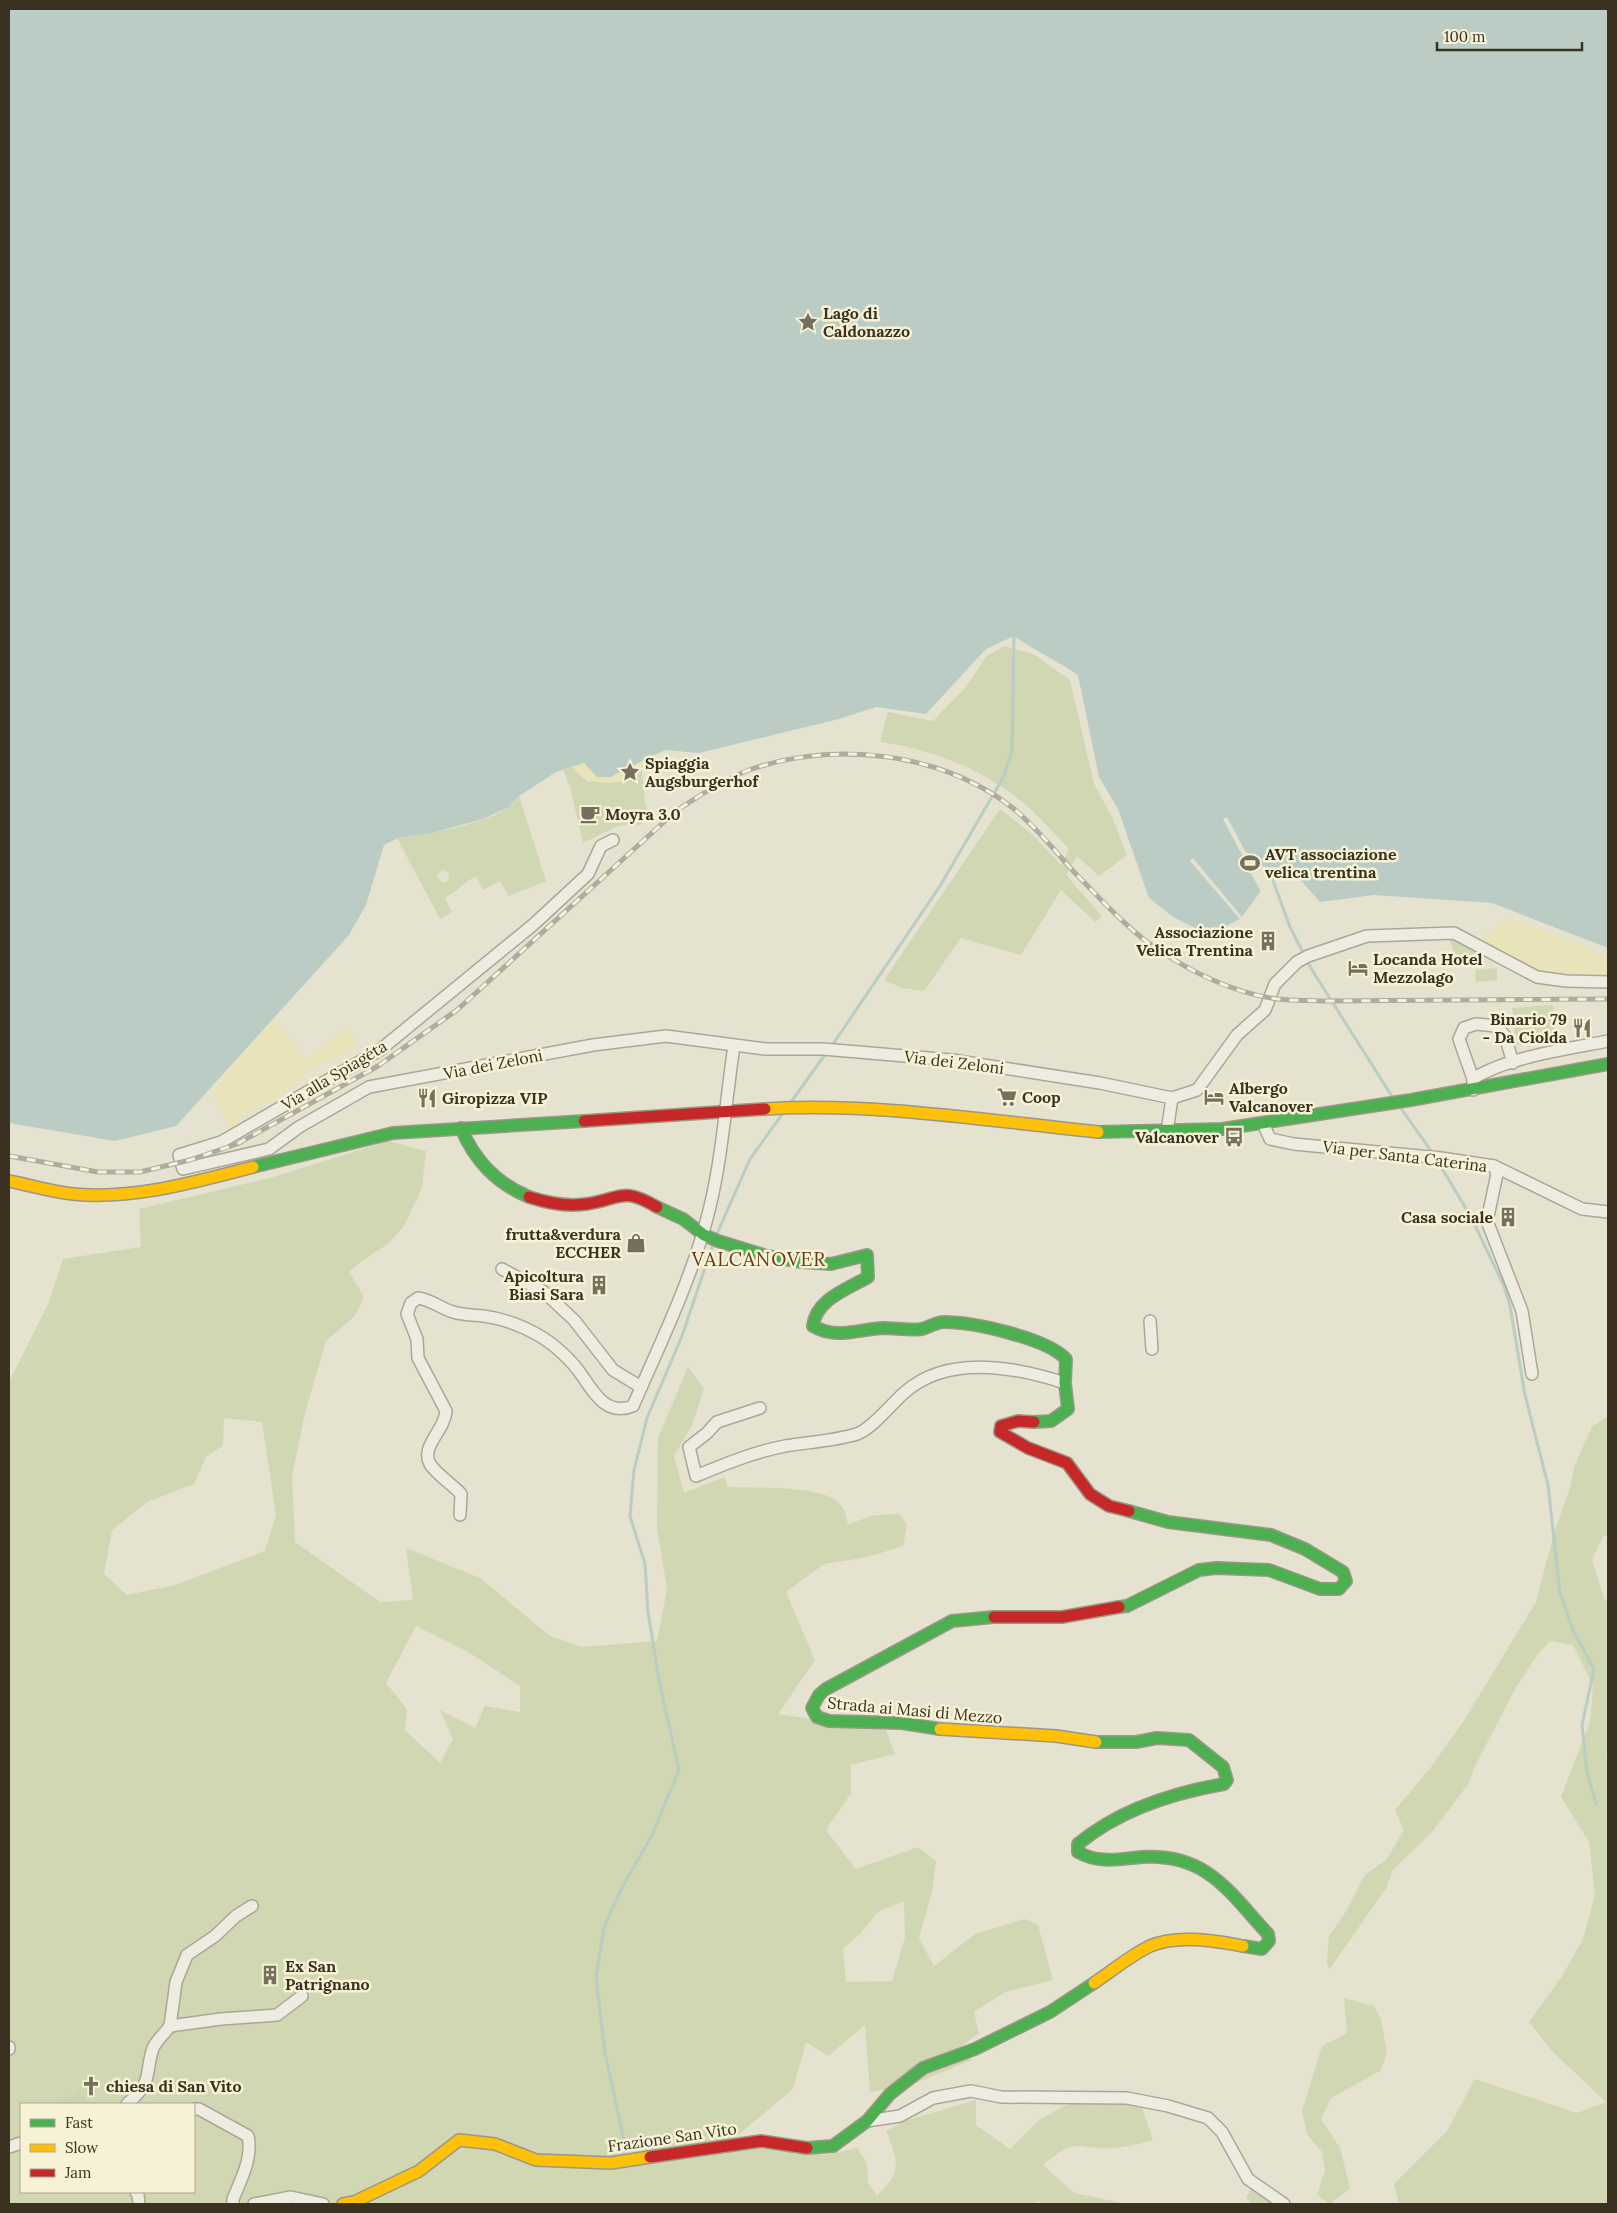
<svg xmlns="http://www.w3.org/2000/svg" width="1617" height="2213" font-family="Lora,serif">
  <rect width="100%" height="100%" fill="#e5e3d0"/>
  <!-- green -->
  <g fill="#d0d7b2" fill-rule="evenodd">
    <path d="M 1004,646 L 1033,654 L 1070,680 L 1094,784 L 1113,819 L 1127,855 L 1099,876 L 1077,856 L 1066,875 L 1102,916 L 1095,922 L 1061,890 L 1021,955 L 961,938 L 924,991 L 902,988 L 884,980 L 1000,809 L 1032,834 L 1061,865 L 1069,849 C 1053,832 1031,807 1011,793 C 974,766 926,748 880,742 L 888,712 L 933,721 L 964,689 L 987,656 Z"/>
    <path d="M 573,767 L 578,774 L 589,782 L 633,776 L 642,769 L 645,805 L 651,815 L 641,825 L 620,825 L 583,843 L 570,787 L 563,770 Z"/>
    <path d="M 519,796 L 546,881 L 509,896 L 500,881 L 483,890 L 476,876 C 463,883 456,892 445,898 L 452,912 L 440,919 L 397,838 C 424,836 488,823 509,807 C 513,805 516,799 519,796 ZM 443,870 L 447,872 L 449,876 L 448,881 L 443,883 L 437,877 L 438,873 Z"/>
    <path d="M 1449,939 L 1457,940 L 1477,950 L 1472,958 L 1463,960 L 1456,958 Z"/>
    <path d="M 1497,968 L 1497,980 L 1476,982 L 1475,970 Z"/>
    <path d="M 1553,1005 L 1556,1041 L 1516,1045 L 1512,1008 Z"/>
    <path d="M 388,1141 L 426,1151 L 422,1188 L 404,1226 L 389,1243 L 362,1261 L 349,1272 L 364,1297 L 355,1316 L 326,1341 L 305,1413 L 292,1476 L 295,1542 L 380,1602 L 413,1600 L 406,1548 L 480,1578 L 550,1636 L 582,1647 L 657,1641 L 667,1589 L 657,1528 L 658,1438 L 688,1367 L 704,1389 L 692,1425 L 674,1456 L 684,1493 L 724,1477 L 728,1487 C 754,1488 822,1485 839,1503 C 845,1509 846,1516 848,1524 L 875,1515 L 900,1514 L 907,1525 L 903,1546 L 868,1557 L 824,1564 L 786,1592 L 815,1660 L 778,1714 L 886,1730 L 895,1754 L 851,1765 L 851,1793 L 826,1830 L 856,1869 L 918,1847 L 936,1861 L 932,1892 L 919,1938 L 934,1966 L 975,1934 L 1025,1919 L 1038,1925 L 1053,1980 L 1005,1992 L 974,2012 L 979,2033 L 956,2050 L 972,2060 L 911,2085 L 870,2092 L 865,2025 L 828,2056 L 806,2042 L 793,2089 L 731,2141 L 826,2155 L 857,2148 L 867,2163 L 868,2183 L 877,2196 C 902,2171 899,2162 886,2131 L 905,2121 L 976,2100 L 976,2125 L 1010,2149 L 1039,2120 L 1068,2104 L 1141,2105 L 1153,2140 C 1141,2143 1127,2147 1115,2148 C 1074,2151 1080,2134 1043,2165 L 1074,2193 L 1127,2204 L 1044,2204 L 1037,2201 L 1034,2204 L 9,2204 L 9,1382 L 49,1302 L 63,1259 L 141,1247 L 139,1209 L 270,1178 ZM 224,1418 L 262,1422 L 276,1515 L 265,1551 L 175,1585 L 127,1595 L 104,1574 L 112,1530 L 147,1502 L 194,1484 L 206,1457 L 223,1445 ZM 416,1626 L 470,1653 L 520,1686 L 520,1712 L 485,1706 L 475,1728 L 440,1710 L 453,1739 L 440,1763 L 405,1730 L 407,1709 L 386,1683 ZM 904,1901 L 905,1937 L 892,1981 L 846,1982 L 843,1948 L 858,1936 L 878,1912 ZM 21,2104 L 194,2104 L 194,2192 L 21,2192 Z"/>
    <path d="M 1608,1416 L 1608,1536 L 1604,1535 L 1592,1560 L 1604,1598 L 1608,1602 L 1608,1750 L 1606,1756 L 1608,1777 L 1608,2204 L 1399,2204 L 1394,2184 L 1447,2131 L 1475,2079 L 1577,2113 L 1606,2102 L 1552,2051 L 1529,2022 L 1562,1976 L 1583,1939 L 1595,1895 L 1589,1842 L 1561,1797 L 1590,1722 L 1593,1685 L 1573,1645 L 1550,1641 L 1537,1655 L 1514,1691 L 1474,1768 L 1469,1783 L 1432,1832 L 1393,1870 L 1386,1888 L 1329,1970 L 1327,1961 L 1329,1936 L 1347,1910 L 1365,1875 L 1387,1859 L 1404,1830 L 1395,1810 L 1431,1767 L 1463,1722 L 1536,1602 L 1554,1533 L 1570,1488 L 1574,1467 L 1592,1427 Z"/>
    <path d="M 1344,1998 L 1374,2006 L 1381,2019 L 1387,2054 L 1380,2071 L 1331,2098 L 1321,2119 L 1340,2148 L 1350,2188 L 1330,2204 L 1317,2195 L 1325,2171 L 1322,2152 L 1307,2134 L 1302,2111 L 1322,2046 L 1347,2033 Z"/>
    <path d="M 1251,2188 L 1274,2204 L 1253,2204 L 1246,2198 Z"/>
  </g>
  <!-- sand -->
  <g fill="#e8e3b8">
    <path d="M 647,759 C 646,762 644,767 642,769 C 626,788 586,788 573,767 L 584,763 L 597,777 L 610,777 Z"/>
    <path d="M 1508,918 L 1579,944 L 1608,959 L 1608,978 C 1559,976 1519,975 1483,937 Z"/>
    <path d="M 275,1018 L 307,1060 L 348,1024 L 357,1048 L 309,1069 L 299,1083 L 239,1118 L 238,1128 L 232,1131 L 212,1091 Z"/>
  </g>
  <!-- cemetery -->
  <path fill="#cbd1b2" d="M 80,2091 L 81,2097 L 85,2096 L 87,2104 L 55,2104 Z"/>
  <!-- water -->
  <path fill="#baccc4" d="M 9,9 L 1608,9 L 1608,948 L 1492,903 L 1374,895 L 1320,902 L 1290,868 C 1282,867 1273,868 1266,867 C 1246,863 1235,833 1227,818 L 1244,855 L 1242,858 L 1261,891 L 1242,917 L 1191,861 L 1240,919 L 1209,935 L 1173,917 L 1149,898 L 1118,809 L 1099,777 L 1078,675 C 1057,660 1035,651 1014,636 L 986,649 L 926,714 L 876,707 L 839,719 L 699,753 L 665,750 L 610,777 L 597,777 L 584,763 L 556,772 L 519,796 L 509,807 L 483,819 L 432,833 L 398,838 L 384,845 L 366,905 L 349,935 L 176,1126 L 115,1141 L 9,1123 Z"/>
  <!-- pier -->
  <path fill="#e5e3d0" d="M 1227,817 L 1245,851 L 1264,867 L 1265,869 L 1246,856 L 1245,858 L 1258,877 L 1263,891 L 1242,921 L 1210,937 L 1209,935 L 1240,919 L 1190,861 L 1193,858 L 1242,917 L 1261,891 L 1223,819 Z"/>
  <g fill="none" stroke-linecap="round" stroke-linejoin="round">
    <!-- stream -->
    <g stroke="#baccc4" stroke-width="3">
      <path d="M 1268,867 L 1290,927 L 1312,970 L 1393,1098"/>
      <path d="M 831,1047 L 940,886 L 1003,778 L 1012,751 L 1014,636"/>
      <path d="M 791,1102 L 827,1052"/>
      <path d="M 1400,1107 L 1434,1155"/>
      <path d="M 1437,1160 L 1471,1217 L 1504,1286 L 1510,1306 L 1525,1395 L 1548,1485 L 1560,1593 L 1573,1630 L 1594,1669 L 1582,1725 L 1587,1772 L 1596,1804"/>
      <path d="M 716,1236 L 750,1159 L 783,1113"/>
      <path d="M 624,2141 L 605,2053 L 596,1978 L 604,1927 L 623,1886 L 651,1837 L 679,1770 L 659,1680 L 648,1612 L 645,1564 L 630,1516 L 634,1470 L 647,1418 L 682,1336 L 713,1244"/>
    </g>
    <defs>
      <g id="street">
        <path d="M 613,840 L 601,846 L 588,874 L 534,924 L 380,1050 L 221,1142 L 179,1155 L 183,1169 L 269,1149 L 299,1127 L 369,1087 L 593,1045 L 666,1036 L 765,1049 L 823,1049 L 952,1060 L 1100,1083 L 1172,1098"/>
        <path d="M 1473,1079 L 1459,1039 L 1464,1028 L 1476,1024 L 1496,1026 L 1505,1036 L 1513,1063"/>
        <path d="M 1473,1090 L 1473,1079 C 1507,1057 1568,1049 1608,1041"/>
        <path d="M 1172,1098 L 1197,1090 L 1237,1035 L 1265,1010 L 1275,984 L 1297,962 L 1308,956 L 1367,936 L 1454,933 L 1537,977 L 1566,981 L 1608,982"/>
        <path d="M 1263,1123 L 1270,1139 L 1294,1144 L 1441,1158 L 1494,1166 L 1582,1209 L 1608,1212"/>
        <path d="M 1167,1132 L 1172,1098"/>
        <path d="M 1494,1166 L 1497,1174 L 1487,1221 L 1522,1311 L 1532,1374"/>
        <path d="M 502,1269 L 544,1292 L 574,1320 L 613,1370 L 641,1387"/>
        <path d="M 1150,1321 L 1152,1349"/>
        <path d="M 760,1408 L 717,1422 L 707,1433 L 689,1447 L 696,1476 C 725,1464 754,1452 785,1446 C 809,1442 834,1441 857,1434 C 872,1429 892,1403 905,1392 C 948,1354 1016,1367 1065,1383"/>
        <path d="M 460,1515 L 461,1494 C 453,1485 435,1473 430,1464 C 420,1447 445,1430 446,1411 L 418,1358 L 417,1339 L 407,1314 L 411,1303 L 418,1298 C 432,1300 440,1308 453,1312 C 463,1315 473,1315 483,1316 C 509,1319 541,1333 560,1351 C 568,1358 577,1368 583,1377 C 595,1395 608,1416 633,1406 C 659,1346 689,1285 706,1222 C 722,1165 725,1105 734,1046"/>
        <path d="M 170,2026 L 176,1982 L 187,1955 L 215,1936 L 236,1916 L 252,1906"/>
        <path d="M 170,2026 L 221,2019 L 277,2015 L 302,1996"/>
        <path d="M 9,2047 L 9,2049"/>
        <path d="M 127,2104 C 154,2081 144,2076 153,2048 C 156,2041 165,2033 170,2026"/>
        <path d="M 194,2109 L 199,2109 L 248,2136 C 253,2158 241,2179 233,2199 L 233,2204"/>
        <path d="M 867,2121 L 900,2116 L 933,2098 L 971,2091 L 1001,2097 L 1127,2098 L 1168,2106 L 1208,2118 L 1222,2132 L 1248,2179 L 1284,2204"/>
        <path d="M 9,2147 L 21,2143"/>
        <path d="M 136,2192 L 138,2195 L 139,2204"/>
        <path d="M 254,2204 L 291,2197 L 323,2204"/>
      </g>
      <g id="fast">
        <path d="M 461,1128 C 475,1161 496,1183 529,1197"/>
        <path d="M 1098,1132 L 1222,1129 L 1411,1100 L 1608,1064"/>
        <path d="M 253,1167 L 393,1133 L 584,1121"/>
        <path d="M 657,1207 L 683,1219 L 704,1235 L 718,1241 L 767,1256 L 802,1262 L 831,1264 L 867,1255 L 868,1277 C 848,1289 816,1299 813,1326 C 836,1340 859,1329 884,1328 C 896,1328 909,1331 922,1329 C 929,1327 936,1322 944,1322 C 973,1322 1046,1338 1066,1359 L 1065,1383 L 1068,1409 L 1051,1421 L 1034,1422"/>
        <path d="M 1119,1607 L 1127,1606 L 1199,1570 L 1216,1568 L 1269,1570 L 1320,1589 L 1339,1589 L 1346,1581 L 1343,1572 L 1305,1549 L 1271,1535 L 1168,1522 L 1129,1511"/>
        <path d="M 940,1729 L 902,1723 L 829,1721 L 817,1717 L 812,1708 L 819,1695 L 826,1689 L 952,1621 L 994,1617"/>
        <path d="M 1096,1742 L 1136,1742 L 1157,1738 L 1189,1740 L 1223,1767 L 1227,1780 L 1224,1784 C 1172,1793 1119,1810 1078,1844 L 1078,1852 C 1099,1864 1119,1859 1142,1857 C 1207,1853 1229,1892 1268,1934 L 1269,1941 L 1262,1949 L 1243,1946"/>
        <path d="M 807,2148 L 833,2146 L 867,2121 L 890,2094 L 923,2068 L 975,2049 L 1050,2012 L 1094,1983"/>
      </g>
      <g id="slow">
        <path d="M 765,1109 C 873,1102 990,1121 1098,1132"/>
        <path d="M 9,1181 C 30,1185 51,1192 73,1194 C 133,1200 195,1182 253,1167"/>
        <path d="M 940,1729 L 1056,1736 L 1096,1742"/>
        <path d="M 1094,1983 C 1112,1971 1131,1955 1150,1946 C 1177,1934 1215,1941 1243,1946"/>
        <path d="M 343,2204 L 354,2202 L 419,2171 L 459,2140 L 495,2144 L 536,2160 L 611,2163 L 650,2157"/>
      </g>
      <g id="jam">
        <path d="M 584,1121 L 765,1109"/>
        <path d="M 529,1197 C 548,1203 566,1207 586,1204 C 622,1199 621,1186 657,1207"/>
        <path d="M 1034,1422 L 1018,1421 L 1001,1426 L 1000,1432 L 1028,1448 L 1067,1463 L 1090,1494 L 1109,1506 L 1129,1511"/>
        <path d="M 994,1617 L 1062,1617 L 1119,1607"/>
        <path d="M 650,2157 L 761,2141 L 807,2148"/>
      </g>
    </defs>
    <!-- street casing -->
    <use href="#street" stroke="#aba798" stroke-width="14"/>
    <!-- fast casing -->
    <use href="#fast" stroke="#9a9788" stroke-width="14"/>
    <!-- slow casing -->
    <use href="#slow" stroke="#9a9788" stroke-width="14"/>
    <!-- jam casing -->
    <use href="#jam" stroke="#9a9788" stroke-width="14"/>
    <!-- street -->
    <use href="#street" stroke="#eeece1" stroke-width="11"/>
    <!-- fast -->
    <use href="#fast" stroke="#4caf50" stroke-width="11"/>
    <!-- slow -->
    <use href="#slow" stroke="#ffc107" stroke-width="11"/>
    <!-- jam -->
    <use href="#jam" stroke="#c62828" stroke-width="11"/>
    <defs>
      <path id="rail" d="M 9,1156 L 98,1172 L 140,1172 L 190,1160 L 237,1144 L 378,1066 L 457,1010 L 676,811 C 699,796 723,780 749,770 C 835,740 942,752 1014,809 C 1036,827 1055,851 1074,872 C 1100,898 1126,928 1157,949 C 1191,972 1236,994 1278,999 C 1293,1001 1308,1000 1323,1001 L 1608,999"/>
    </defs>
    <!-- rail casing -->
    <use href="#rail" stroke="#aeaba1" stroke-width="5"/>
    <!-- rail -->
    <use href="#rail" stroke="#f6f2d6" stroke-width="3" stroke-dasharray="9" stroke-linecap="butt"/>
  </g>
  <!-- icons -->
  <defs>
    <symbol id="sight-bare" viewBox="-9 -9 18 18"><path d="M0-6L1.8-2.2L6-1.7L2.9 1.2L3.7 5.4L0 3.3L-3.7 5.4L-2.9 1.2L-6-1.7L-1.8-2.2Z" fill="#766f5e" stroke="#f6f2d6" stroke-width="2.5" paint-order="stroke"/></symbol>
    <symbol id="cafe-bare" viewBox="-9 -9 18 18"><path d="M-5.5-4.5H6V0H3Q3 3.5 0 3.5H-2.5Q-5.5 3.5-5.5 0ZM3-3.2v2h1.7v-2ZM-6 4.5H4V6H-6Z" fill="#766f5e" stroke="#f6f2d6" stroke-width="2.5" paint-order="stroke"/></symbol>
    <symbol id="stadium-bare" viewBox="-9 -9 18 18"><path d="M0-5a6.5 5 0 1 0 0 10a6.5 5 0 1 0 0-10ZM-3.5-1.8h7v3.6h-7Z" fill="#766f5e" stroke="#f6f2d6" stroke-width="2.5" paint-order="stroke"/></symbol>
    <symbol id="building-bare" viewBox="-9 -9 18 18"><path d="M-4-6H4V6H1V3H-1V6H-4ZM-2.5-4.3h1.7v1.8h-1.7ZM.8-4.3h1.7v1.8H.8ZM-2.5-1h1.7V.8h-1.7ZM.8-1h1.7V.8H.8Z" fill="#766f5e" stroke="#f6f2d6" stroke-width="2.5" paint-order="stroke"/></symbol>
    <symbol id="hotel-bare" viewBox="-9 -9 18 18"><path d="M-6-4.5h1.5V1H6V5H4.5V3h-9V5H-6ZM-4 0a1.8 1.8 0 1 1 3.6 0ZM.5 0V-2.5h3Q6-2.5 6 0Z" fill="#766f5e" stroke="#f6f2d6" stroke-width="2.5" paint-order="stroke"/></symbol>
    <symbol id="restaurant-bare" viewBox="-9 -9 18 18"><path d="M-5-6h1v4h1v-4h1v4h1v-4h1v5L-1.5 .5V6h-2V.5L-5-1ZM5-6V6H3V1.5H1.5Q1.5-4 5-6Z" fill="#766f5e" stroke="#f6f2d6" stroke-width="2.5" paint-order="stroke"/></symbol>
    <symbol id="supermarket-bare" viewBox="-9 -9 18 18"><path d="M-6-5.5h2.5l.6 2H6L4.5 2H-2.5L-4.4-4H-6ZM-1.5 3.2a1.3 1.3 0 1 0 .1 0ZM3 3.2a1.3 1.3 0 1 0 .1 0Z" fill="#766f5e" stroke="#f6f2d6" stroke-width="2.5" paint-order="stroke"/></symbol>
    <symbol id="bus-bare" viewBox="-9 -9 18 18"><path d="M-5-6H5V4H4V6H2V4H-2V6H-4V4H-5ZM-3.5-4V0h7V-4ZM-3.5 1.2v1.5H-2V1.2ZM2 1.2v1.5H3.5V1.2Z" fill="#766f5e" stroke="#f6f2d6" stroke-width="2.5" paint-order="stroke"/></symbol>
    <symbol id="shop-bare" viewBox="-9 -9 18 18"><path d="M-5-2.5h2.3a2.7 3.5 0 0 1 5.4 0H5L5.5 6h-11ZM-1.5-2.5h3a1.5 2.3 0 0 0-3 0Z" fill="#766f5e" stroke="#f6f2d6" stroke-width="2.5" paint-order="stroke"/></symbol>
    <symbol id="church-bare" viewBox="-9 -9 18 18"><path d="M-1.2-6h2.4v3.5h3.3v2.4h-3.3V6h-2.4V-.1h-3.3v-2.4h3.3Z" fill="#766f5e" stroke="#f6f2d6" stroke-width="2.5" paint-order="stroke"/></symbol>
  </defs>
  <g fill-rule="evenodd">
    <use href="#sight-bare" x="794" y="308" width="28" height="28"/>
    <use href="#sight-bare" x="616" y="758" width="28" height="28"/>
    <use href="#cafe-bare" x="576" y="800" width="28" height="28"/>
    <use href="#stadium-bare" x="1236" y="849" width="28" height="28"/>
    <use href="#building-bare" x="1254" y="927" width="28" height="28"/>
    <use href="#hotel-bare" x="1344" y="954" width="28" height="28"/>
    <use href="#restaurant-bare" x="1568" y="1014" width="28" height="28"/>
    <use href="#supermarket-bare" x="993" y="1083" width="28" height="28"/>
    <use href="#hotel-bare" x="1200" y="1083" width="28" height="28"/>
    <use href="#restaurant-bare" x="413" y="1084" width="28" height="28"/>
    <use href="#bus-bare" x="1220" y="1123" width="28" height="28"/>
    <use href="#building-bare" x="1494" y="1203" width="28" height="28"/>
    <use href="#shop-bare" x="622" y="1229" width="28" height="28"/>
    <use href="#building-bare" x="585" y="1271" width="28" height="28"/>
    <use href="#building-bare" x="256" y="1961" width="28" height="28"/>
    <use href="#church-bare" x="77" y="2072" width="28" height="28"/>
  </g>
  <g text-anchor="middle" stroke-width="5" stroke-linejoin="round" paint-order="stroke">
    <!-- poi labels -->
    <g font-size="16" font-weight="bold" fill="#3a3120" stroke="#f6f2d6" text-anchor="start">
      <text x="823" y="319">Lago di<tspan x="823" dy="18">Caldonazzo</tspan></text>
      <text x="645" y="769">Spiaggia<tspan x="645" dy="18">Augsburgerhof</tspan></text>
      <text x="605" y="820">Moyra 3.0</text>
      <text x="1265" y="860">AVT associazione<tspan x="1265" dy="18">velica trentina</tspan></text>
      <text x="1253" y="938" text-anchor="end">Associazione<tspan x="1253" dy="18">Velica Trentina</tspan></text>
      <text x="1373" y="965">Locanda Hotel<tspan x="1373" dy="18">Mezzolago</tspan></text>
      <text x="1567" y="1025" text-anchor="end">Binario 79<tspan x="1567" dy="18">- Da Ciolda</tspan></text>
      <text x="1229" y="1094">Albergo<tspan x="1229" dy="18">Valcanover</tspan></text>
      <text x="1022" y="1103">Coop</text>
      <text x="442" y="1104">Giropizza VIP</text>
      <text x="1219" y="1143" text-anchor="end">Valcanover</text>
      <text x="1493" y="1223" text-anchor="end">Casa sociale</text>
      <text x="621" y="1240" text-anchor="end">frutta&amp;verdura<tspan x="621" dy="18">ECCHER</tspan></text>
      <text x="584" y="1282" text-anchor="end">Apicoltura<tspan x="584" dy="18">Biasi Sara</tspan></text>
      <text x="285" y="1972">Ex San<tspan x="285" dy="18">Patrignano</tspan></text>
      <text x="106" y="2092">chiesa di San Vito</text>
    </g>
    <!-- street labels -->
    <g font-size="16" fill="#3a3120" stroke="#f6f2d6">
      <text transform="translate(954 1062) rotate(7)" y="6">Via dei Zeloni</text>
      <text transform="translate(493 1064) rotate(-11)" y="6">Via dei Zeloni</text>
      <text transform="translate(334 1075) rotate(-31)" y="6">Via alla Spiagéta</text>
      <text transform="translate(1405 1156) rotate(7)" y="6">Via per Santa Caterina</text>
      <text transform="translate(915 1710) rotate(5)" y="6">Strada ai Masi di Mezzo</text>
      <text transform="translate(672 2137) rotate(-8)" y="6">Frazione San Vito</text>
    </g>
    <!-- quarter labels -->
    <g font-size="19" letter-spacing="1" fill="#673a1f" stroke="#f6f2d6">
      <text x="759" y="1266">VALCANOVER</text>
    </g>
  </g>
  <!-- border -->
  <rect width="1617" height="2213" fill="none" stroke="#3a3120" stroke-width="20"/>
  <!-- legend -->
  <rect x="20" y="2103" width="175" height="90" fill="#f6f2d6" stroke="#aba58d"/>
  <rect x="30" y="2119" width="25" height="8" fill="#4caf50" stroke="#aba58d"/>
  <text x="65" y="2128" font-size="15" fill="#3a3120">Fast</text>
  <rect x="30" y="2144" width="25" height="8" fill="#ffc107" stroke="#aba58d"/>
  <text x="65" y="2153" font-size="15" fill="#3a3120">Slow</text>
  <rect x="30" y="2169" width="25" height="8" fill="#c62828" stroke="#aba58d"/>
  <text x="65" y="2178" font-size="15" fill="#3a3120">Jam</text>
  <!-- scale -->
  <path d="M1437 42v8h145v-8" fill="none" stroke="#3a3120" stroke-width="2.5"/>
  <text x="1444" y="42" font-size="15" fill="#3a3120" stroke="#f6f2d6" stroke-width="4" paint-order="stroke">100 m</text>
</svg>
